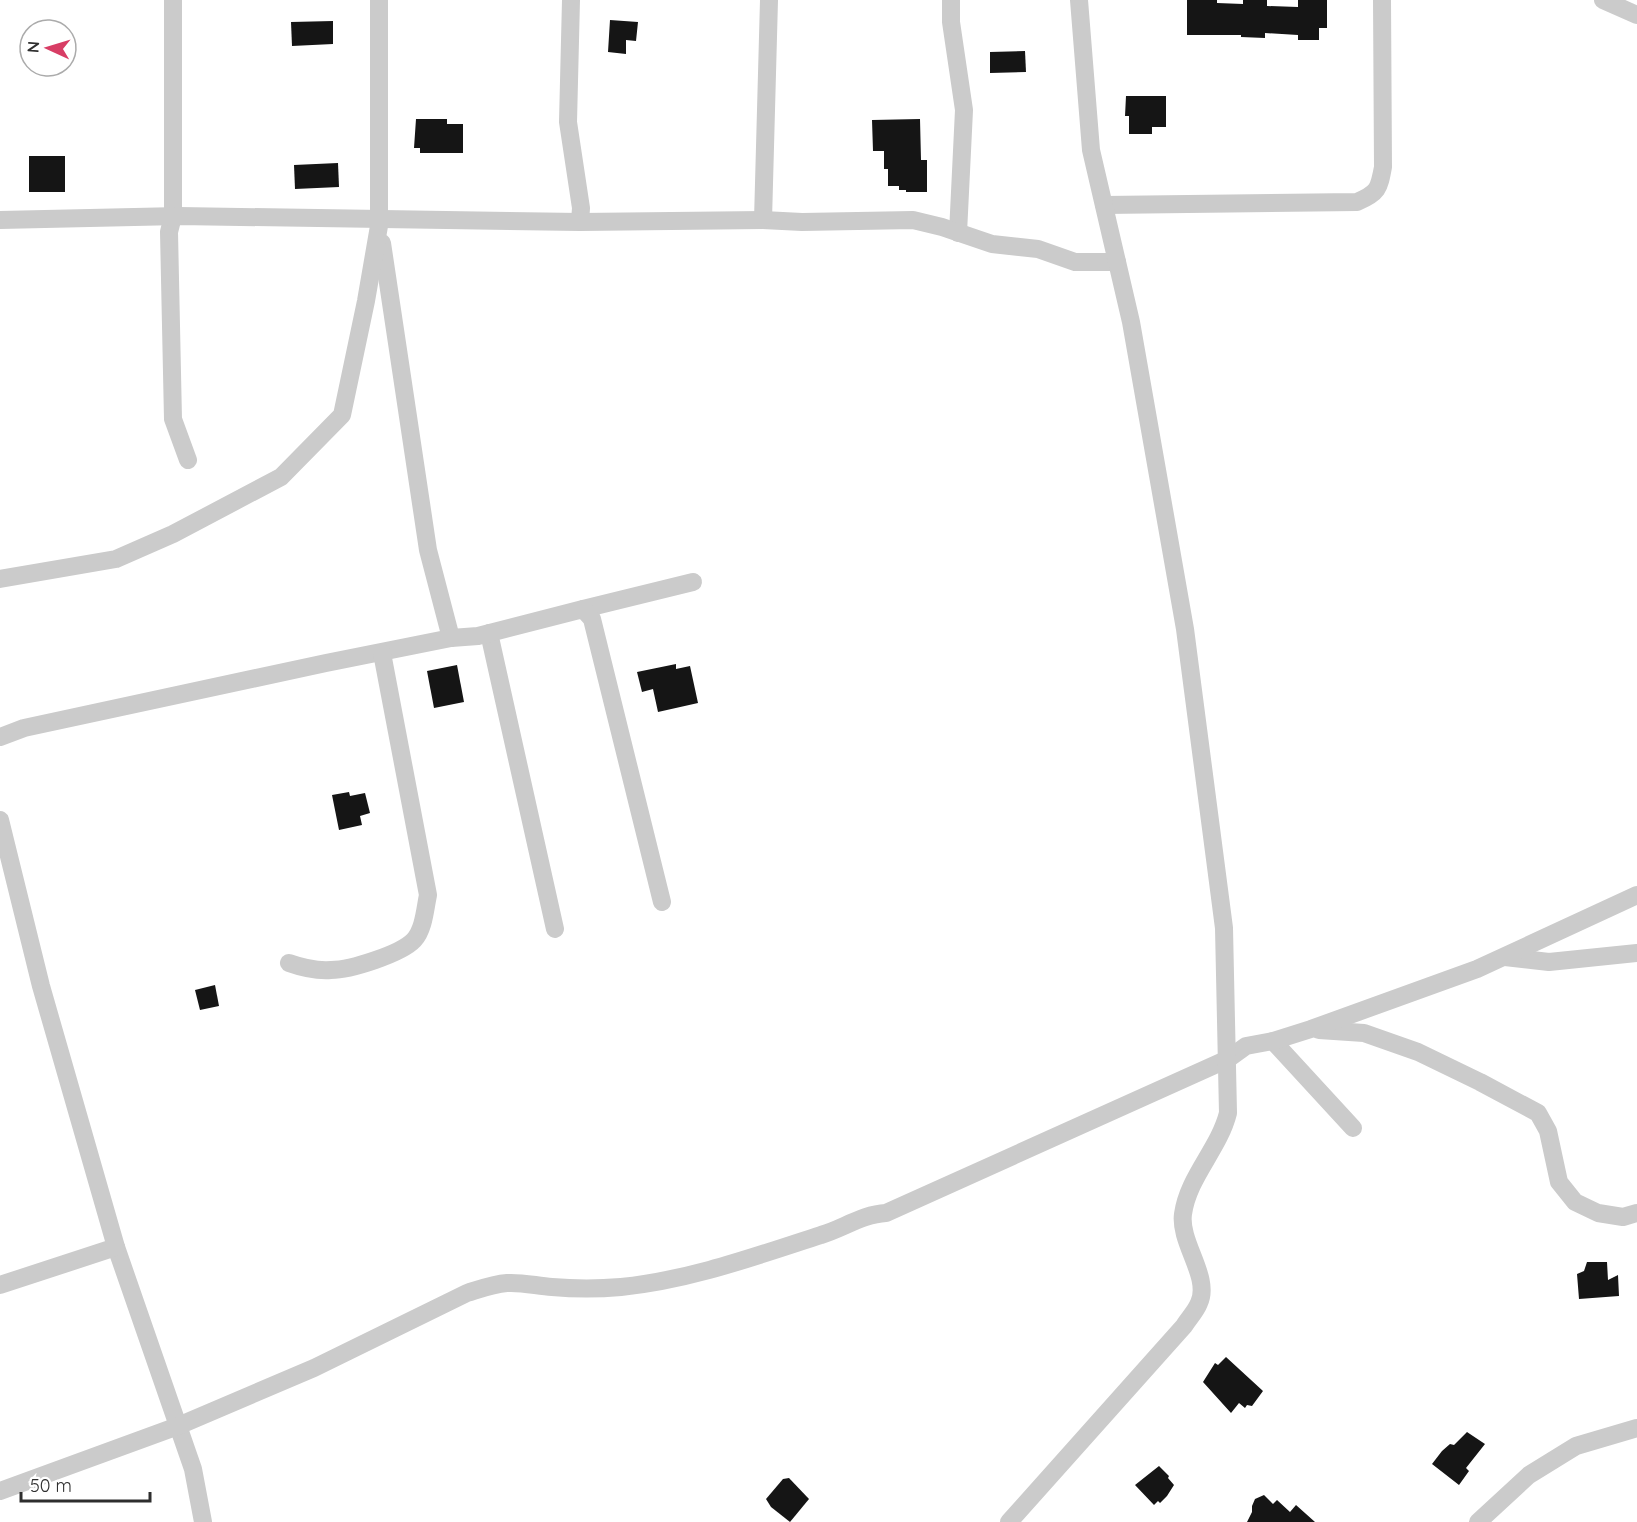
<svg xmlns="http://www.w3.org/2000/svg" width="1637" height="1522" font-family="Quicksand,sans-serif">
  <rect width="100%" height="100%" fill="#fff"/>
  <!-- building -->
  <g fill="#151515">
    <path d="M 1187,0 L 1217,0 L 1217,3 L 1243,4 L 1243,0 L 1267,0 L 1267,6 L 1298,7 L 1298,0 L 1327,0 L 1327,28 L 1319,28 L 1319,40 L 1298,40 L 1298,35 L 1265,33 L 1265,38 L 1241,37 L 1241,35 L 1187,35 Z"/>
    <path d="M 610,20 L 638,22 L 636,41 L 626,40 L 626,54 L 608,52 Z"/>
    <path d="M 333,21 L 333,44 L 292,46 L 291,22 Z"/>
    <path d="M 1025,51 L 1026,72 L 990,73 L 990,52 Z"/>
    <path d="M 1126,96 L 1166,96 L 1166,127 L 1152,127 L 1152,134 L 1129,134 L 1129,116 L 1125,116 Z"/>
    <path d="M 416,119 L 447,119 L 447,124 L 463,124 L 463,153 L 420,153 L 420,148 L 414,148 Z"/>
    <path d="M 920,119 L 921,160 L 927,160 L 927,192 L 906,192 L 906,190 L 899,190 L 899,186 L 888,186 L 888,169 L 884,169 L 884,151 L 873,151 L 872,120 Z"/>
    <rect x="29" y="156" width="36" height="36"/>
    <path d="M 338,163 L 339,187 L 295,189 L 294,165 Z"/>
    <path d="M 676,664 L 676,669 L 690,666 L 698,703 L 658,712 L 653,689 L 642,692 L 637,672 Z"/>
    <path d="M 457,665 L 464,702 L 434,708 L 427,671 Z"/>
    <path d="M 349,792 L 350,796 L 365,793 L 370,813 L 360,816 L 362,825 L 339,830 L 332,795 Z"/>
    <path d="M 215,985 L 219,1006 L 200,1010 L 195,990 Z"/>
    <path d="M 1587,1262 L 1607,1262 L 1608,1280 L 1618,1275 L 1619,1296 L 1579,1299 L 1577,1274 L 1584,1271 Z"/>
    <path d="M 1226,1357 L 1263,1391 L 1252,1406 L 1247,1405 L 1245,1408 L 1239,1403 L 1231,1413 L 1203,1382 L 1215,1363 L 1218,1365 Z"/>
    <path d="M 1467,1432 L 1485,1444 L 1466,1468 L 1469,1471 L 1459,1485 L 1432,1464 L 1442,1451 L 1450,1444 L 1454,1445 Z"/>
    <path d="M 1159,1466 L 1169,1476 L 1168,1478 L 1174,1485 L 1167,1496 L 1160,1503 L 1158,1501 L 1154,1505 L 1135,1485 Z"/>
    <path d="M 789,1478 L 809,1499 L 790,1522 L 771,1507 L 766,1499 L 783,1479 Z"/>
    <path d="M 1264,1495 L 1273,1504 L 1277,1500 L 1290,1512 L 1296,1505 L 1315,1522 L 1247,1522 L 1252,1512 L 1252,1506 L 1255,1499 Z"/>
  </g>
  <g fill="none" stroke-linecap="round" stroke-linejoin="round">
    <!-- minor -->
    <g stroke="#cbcbcb" stroke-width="18">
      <path d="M 173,0 L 173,216 L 169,232 L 173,419 L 188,460"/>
      <path d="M 571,0 L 568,122 L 581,208 L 580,222"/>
      <path d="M 951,0 L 951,22 L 964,110 L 958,233"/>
      <path d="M 1603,0 L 1637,15"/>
      <path d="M 1104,205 L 1357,202 C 1378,193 1379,189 1383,167 L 1382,0"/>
      <path d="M 0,220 L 179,216 L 580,222 L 763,220 L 802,222 L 913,220 L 942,227 L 992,244 L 1038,249 L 1075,262 L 1117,262"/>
      <path d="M 763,220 L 769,0"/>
      <path d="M 382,243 L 428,550 L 451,638"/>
      <path d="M 0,579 L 116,559 L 173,534 L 281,477 L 342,415 L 366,301 L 379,226 L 379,0"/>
      <path d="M 583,609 L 693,582"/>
      <path d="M 489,633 L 555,929"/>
      <path d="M 0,737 L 24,728 L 326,663 L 451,638 L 478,636 L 583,609 L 592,619 L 662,902"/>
      <path d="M 0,820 L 41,986 L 116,1247 L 193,1469 L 203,1522"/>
      <path d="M 1505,957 L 1549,962 L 1637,953"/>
      <path d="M 289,963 C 303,968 316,971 331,970 C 350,970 401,954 414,940 C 424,929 425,909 428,895 L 382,653"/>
      <path d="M 1319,1030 L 1364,1033 L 1418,1052 L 1480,1082 L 1538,1113 L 1548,1131 L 1559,1182 L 1575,1202 L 1598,1213 L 1623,1217 L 1637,1213"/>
      <path d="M 1273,1041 L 1353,1128"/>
      <path d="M 0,1285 L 116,1247"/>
      <path d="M 0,1491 L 178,1426 L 314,1368 L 467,1293 C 480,1289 493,1284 507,1283 C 522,1282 537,1286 552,1287 C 575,1289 598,1289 621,1287 C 690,1280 756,1256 821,1235 C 842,1229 863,1214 886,1213 L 1228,1059 L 1246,1046 L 1273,1041 L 1311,1029 L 1477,969 L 1637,895"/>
      <path d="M 1009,1522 L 1184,1326 C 1189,1318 1196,1311 1199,1303 C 1211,1277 1179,1243 1183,1214 C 1188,1177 1219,1149 1228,1113 L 1224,928 L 1185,629 L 1131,322 L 1091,150 L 1079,0"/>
      <path d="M 1478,1522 L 1529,1475 L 1576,1446 L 1637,1428"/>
    </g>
  </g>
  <!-- north arrow -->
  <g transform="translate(48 48) rotate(274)"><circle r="28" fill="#ffffff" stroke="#ababab" stroke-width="1.5"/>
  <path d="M0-4.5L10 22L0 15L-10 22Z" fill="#d83d65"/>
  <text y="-9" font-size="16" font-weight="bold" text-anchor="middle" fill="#2e2e2e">N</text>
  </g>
  <!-- scale -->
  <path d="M21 1492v9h129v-9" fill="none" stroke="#2e2e2e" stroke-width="3"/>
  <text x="30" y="1492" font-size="18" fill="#2e2e2e" stroke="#ffffff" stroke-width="4.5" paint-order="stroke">50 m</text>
</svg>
